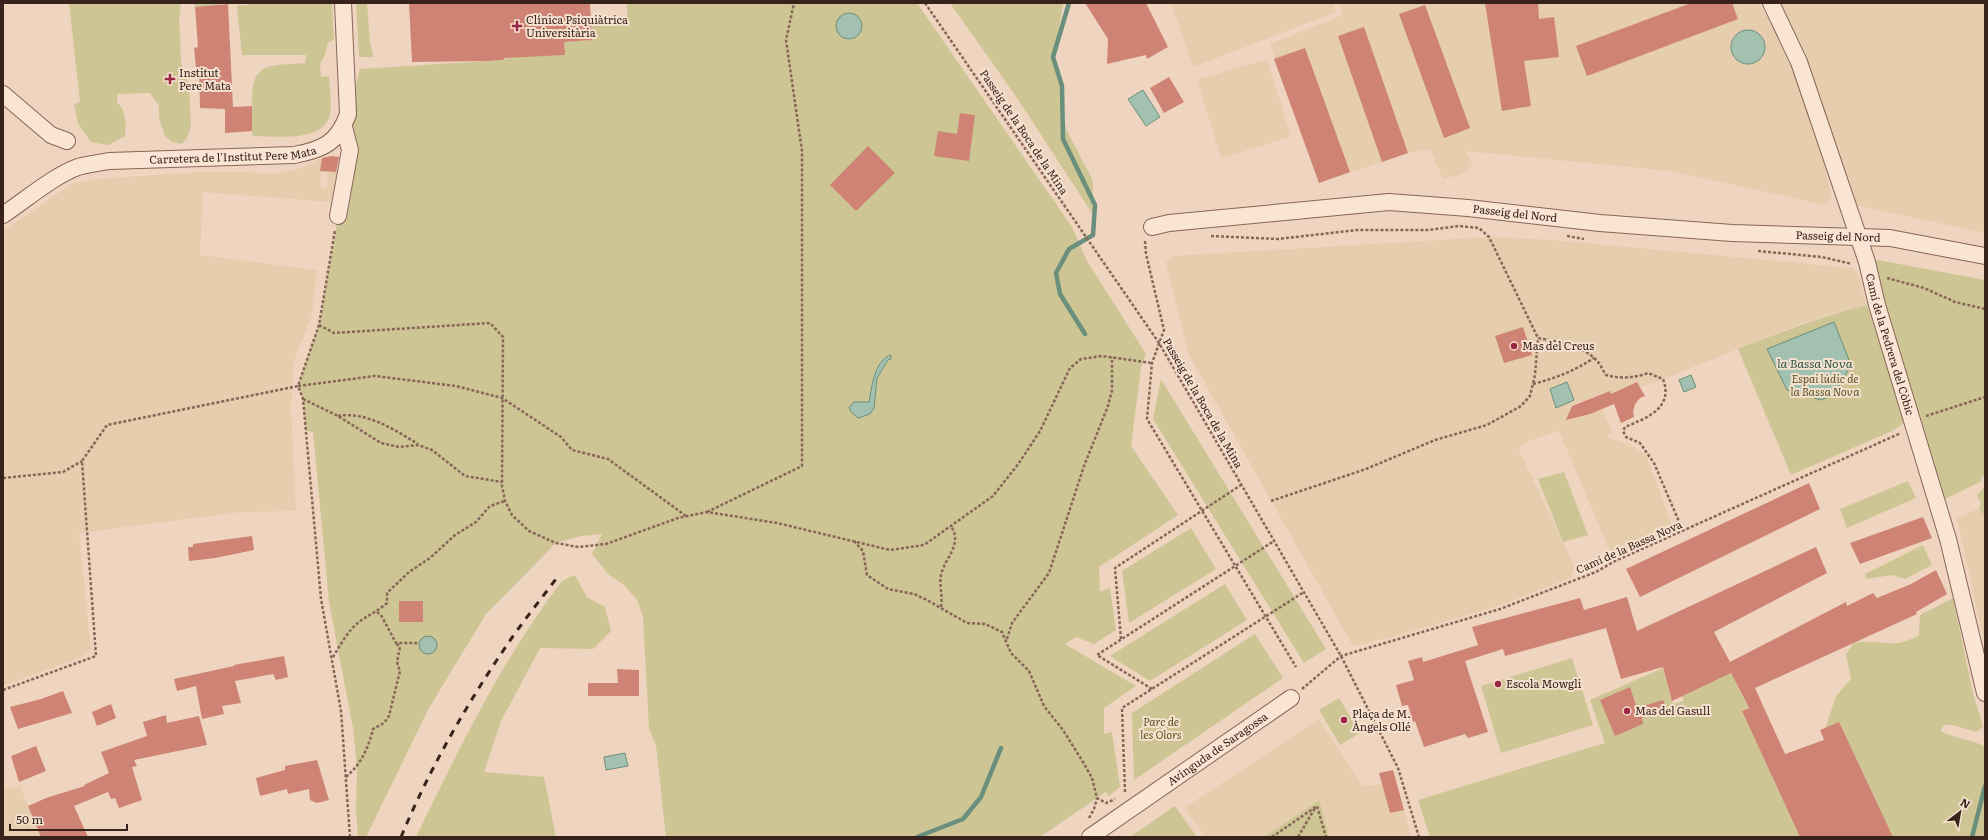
<svg xmlns="http://www.w3.org/2000/svg" width="1988" height="840" font-family="Literata,serif">
  <rect width="100%" height="100%" fill="#efd5c0"/>
  <!-- farmland -->
  <g fill="#e5cdad">
    <path d="M 1171,3 L 1333,3 L 1336,12 L 1193,67 Z"/>
    <path d="M 1339,3 L 1759,3 L 1788,55 L 1807,105 L 1822,154 L 1831,195 L 1829,202 L 1821,204 L 1670,171 L 1466,151 L 1473,167 L 1459,175 L 1443,179 L 1430,149 L 1408,153 L 1319,183 L 1270,44 L 1343,15 Z"/>
    <path d="M 1775,3 L 1985,3 L 1985,233 L 1855,205 L 1826,123 L 1806,56 L 1783,22 Z"/>
    <path d="M 1267,59 L 1291,137 L 1221,158 L 1197,80 Z"/>
    <path d="M 322,158 L 320,188 L 327,189 L 328,172 L 339,172 L 331,202 L 203,192 L 200,255 L 317,270 L 312,315 L 294,361 L 291,410 L 296,511 L 241,512 L 79,533 L 91,650 L 84,656 L 3,686 L 3,231 L 73,183 L 97,179 L 199,172 L 246,172 L 276,174 L 302,168 Z"/>
    <path d="M 1489,237 L 1553,240 L 1852,268 L 1858,273 L 1867,305 L 1832,314 L 1798,325 L 1656,382 L 1640,387 L 1637,382 L 1611,394 L 1609,391 L 1572,405 L 1570,411 L 1572,418 L 1602,409 L 1613,432 L 1607,437 L 1625,443 L 1646,454 L 1673,528 L 1612,556 L 1559,431 L 1527,442 L 1518,448 L 1574,565 L 1572,577 L 1499,606 L 1389,638 L 1353,646 L 1188,353 L 1166,262 L 1173,256 Z"/>
    <path d="M 1979,509 L 1985,516 L 1984,641 L 1957,519 L 1967,513 Z"/>
    <path d="M 1319,719 L 1362,786 L 1382,784 L 1390,813 L 1404,810 L 1411,837 L 1329,837 L 1318,800 L 1264,837 L 1206,837 L 1184,808 Z"/>
    <path d="M 20,786 L 28,806 L 41,837 L 3,837 L 3,790 Z"/>
  </g>
  <!-- green -->
  <g fill="#cdc593">
    <path d="M 69,3 L 181,3 L 179,19 L 181,60 L 183,72 L 189,84 L 191,125 L 188,136 L 182,144 L 172,142 L 165,136 L 159,119 L 159,106 L 150,93 L 117,94 L 117,102 C 127,112 126,123 125,136 L 108,145 L 91,142 L 78,124 L 74,104 L 80,102 Z"/>
    <path d="M 194,3 L 218,3 L 218,5 L 195,7 Z"/>
    <path d="M 248,3 L 332,3 L 334,39 L 328,43 L 325,55 L 320,64 L 321,77 L 329,76 C 329,89 334,107 328,120 C 318,142 274,136 253,136 C 250,126 253,115 252,105 C 251,61 268,66 305,63 L 306,55 L 242,55 L 237,6 L 248,5 Z"/>
    <path d="M 356,3 L 367,3 L 370,43 L 374,57 L 359,57 Z"/>
    <path d="M 627,3 L 917,3 L 1072,227 L 1087,261 L 1146,354 L 1141,368 L 1131,446 L 1178,515 L 1099,567 L 1100,592 L 1110,588 L 1116,630 L 1094,644 L 1076,637 L 1065,644 L 1136,686 L 1104,708 L 1104,734 L 1112,732 L 1120,787 L 1109,796 L 1106,792 L 1040,837 L 666,837 L 656,745 L 649,729 L 643,616 L 637,600 L 624,585 L 609,575 L 592,554 L 602,534 L 581,536 L 556,543 L 486,614 L 429,708 L 366,837 L 358,837 L 356,811 L 357,768 L 353,728 L 329,602 L 313,432 L 306,431 L 303,399 L 298,386 L 319,325 L 350,150 L 344,127 L 360,69 L 503,60 L 564,42 L 592,40 L 591,24 L 627,22 Z"/>
    <path d="M 950,3 L 1063,3 L 1055,54 L 1063,113 L 1066,129 L 1093,181 L 1092,213 L 1019,101 Z"/>
    <path d="M 1878,260 L 1985,280 L 1985,476 L 1981,477 L 1982,481 L 1943,500 L 1923,425 L 1892,339 L 1875,262 Z"/>
    <path d="M 1867,305 L 1903,415 L 1904,423 L 1892,431 L 1791,475 L 1738,349 C 1781,332 1823,316 1867,305 Z"/>
    <path d="M 1161,379 L 1326,649 L 1304,663 L 1153,419 Z"/>
    <path d="M 1564,472 L 1588,535 L 1563,542 L 1538,479 Z"/>
    <path d="M 1908,481 L 1916,498 L 1847,528 L 1840,509 Z"/>
    <path d="M 1985,487 L 1985,516 L 1979,509 L 1981,503 L 1977,495 Z"/>
    <path d="M 1191,528 L 1216,569 L 1129,623 L 1122,571 Z"/>
    <path d="M 1923,545 L 1932,565 L 1905,579 L 1892,575 L 1866,579 L 1865,574 Z"/>
    <path d="M 575,575 L 587,597 L 605,607 L 611,631 L 593,649 L 540,648 L 501,721 L 484,772 L 544,777 L 556,837 L 416,837 C 459,749 502,659 562,581 Z"/>
    <path d="M 1225,584 L 1247,620 L 1150,681 L 1110,656 Z"/>
    <path d="M 1953,598 L 1973,693 L 1983,727 L 1976,732 L 1952,725 L 1943,725 L 1941,731 C 1955,739 1972,739 1985,747 L 1985,837 L 1893,837 L 1839,723 L 1825,729 L 1836,696 L 1851,679 L 1846,654 L 1854,643 C 1880,638 1892,651 1919,635 L 1920,615 Z"/>
    <path d="M 1255,634 L 1283,678 L 1134,780 L 1132,713 Z"/>
    <path d="M 1572,658 L 1593,725 L 1501,753 L 1481,686 Z"/>
    <path d="M 1663,668 L 1673,704 L 1684,701 L 1682,696 L 1731,673 L 1748,708 L 1742,711 L 1800,837 L 1430,837 L 1418,800 L 1605,743 L 1590,700 Z"/>
    <path d="M 1339,698 L 1360,733 L 1340,745 L 1319,710 Z"/>
    <path d="M 1319,800 L 1329,837 L 1264,837 Z"/>
    <path d="M 1175,806 L 1197,837 L 1130,837 Z"/>
  </g>
  <!-- water -->
  <g fill="#a3c1b0" stroke="#6a8f7c">
    <circle cx="849" cy="26" r="13"/>
    <circle cx="1748" cy="47" r="17"/>
    <path d="M 1143,90 L 1160,117 L 1146,126 L 1128,99 Z"/>
    <path d="M 1834,322 L 1851,365 L 1834,395 L 1821,400 L 1787,390 L 1767,349 Z"/>
    <path d="M 891,355 L 891,359 L 888,360 L 877,378 L 874,408 L 870,414 L 858,418 L 851,412 L 849,407 L 854,402 L 869,402 C 872,386 874,361 891,355 Z"/>
    <path d="M 1691,375 L 1696,387 L 1684,392 L 1679,380 Z"/>
    <path d="M 1567,382 L 1574,400 L 1556,408 L 1550,389 Z"/>
    <circle cx="428" cy="645" r="9"/>
    <path d="M 625,753 L 628,766 L 606,770 L 604,757 Z"/>
  </g>
  <g fill="none" stroke-linecap="round" stroke-linejoin="round">
    <!-- stream -->
    <g stroke="#6a8f7c" stroke-width="4.5">
      <path d="M 1069,3 L 1053,57 L 1062,86 L 1063,139 L 1095,205 L 1093,235 L 1069,249 L 1056,273 L 1060,294 L 1085,334"/>
      <path d="M 917,837 L 963,819 L 981,797 L 1001,748"/>
      <path d="M 1972,837 L 1985,786"/>
    </g>
  </g>
  <!-- building -->
  <g fill="#ce8374">
    <path d="M 409,3 L 590,3 L 592,40 L 564,42 L 565,55 L 505,58 L 503,60 L 487,61 L 412,62 Z"/>
    <path d="M 1085,3 L 1146,3 L 1168,47 L 1147,59 L 1146,55 L 1107,64 L 1108,39 Z"/>
    <path d="M 1485,3 L 1538,3 L 1539,19 L 1554,17 L 1559,57 L 1524,61 L 1531,106 L 1502,111 Z"/>
    <path d="M 1691,3 L 1732,3 L 1738,19 L 1587,76 L 1576,46 Z"/>
    <path d="M 228,4 L 233,107 L 252,106 L 252,131 L 225,133 L 225,109 L 200,108 L 199,68 L 196,68 L 194,48 L 198,47 L 195,7 Z"/>
    <path d="M 1425,5 L 1470,128 L 1444,138 L 1399,14 Z"/>
    <path d="M 1364,27 L 1408,153 L 1382,162 L 1338,36 Z"/>
    <path d="M 1305,48 L 1350,172 L 1319,183 L 1274,59 Z"/>
    <path d="M 1169,77 L 1184,102 L 1164,113 L 1150,88 Z"/>
    <path d="M 960,113 L 975,115 L 969,161 L 934,156 L 938,131 L 957,134 Z"/>
    <path d="M 868,146 L 895,173 L 856,211 L 830,185 Z"/>
    <path d="M 332,156 L 339,157 L 336,172 L 320,171 L 322,158 Z"/>
    <path d="M 1523,327 L 1532,355 L 1504,363 L 1495,336 Z"/>
    <path d="M 1637,382 L 1645,396 L 1640,398 L 1635,404 L 1633,412 L 1634,417 L 1621,423 L 1614,404 L 1590,414 L 1566,420 L 1572,406 L 1610,391 L 1611,394 Z"/>
    <path d="M 1809,483 L 1820,509 L 1640,597 L 1626,569 Z"/>
    <path d="M 1923,517 L 1932,538 L 1860,564 L 1850,543 Z"/>
    <path d="M 252,536 L 254,550 L 215,558 L 189,561 L 188,547 L 193,547 L 193,544 Z"/>
    <path d="M 1816,547 L 1827,573 L 1714,632 L 1730,662 L 1846,602 L 1847,606 L 1873,593 L 1877,598 L 1911,584 L 1936,570 L 1947,594 L 1916,612 L 1917,614 L 1755,688 L 1785,754 L 1824,740 L 1820,730 L 1839,722 L 1893,837 L 1800,837 L 1742,711 L 1749,708 L 1731,673 L 1672,701 L 1663,667 L 1621,679 L 1606,628 L 1505,656 L 1503,649 L 1465,661 L 1488,732 L 1468,738 L 1465,734 L 1424,747 L 1415,721 L 1413,722 L 1408,705 L 1402,706 L 1396,685 L 1414,680 L 1408,661 L 1422,657 L 1423,662 L 1478,645 L 1472,627 L 1580,598 L 1584,610 L 1627,597 L 1637,631 Z"/>
    <rect x="399" y="601" width="24" height="21"/>
    <path d="M 284,656 L 288,677 L 276,680 L 273,674 L 235,681 L 241,703 L 222,706 L 224,714 L 202,719 L 196,686 L 177,691 L 174,679 L 234,666 L 234,665 Z"/>
    <path d="M 617,669 L 639,670 L 639,696 L 588,696 L 588,683 L 618,683 Z"/>
    <path d="M 1630,687 L 1637,708 L 1663,700 L 1666,708 L 1642,718 L 1643,724 L 1615,736 L 1600,700 Z"/>
    <path d="M 63,691 L 72,713 L 18,729 L 10,707 L 41,699 Z"/>
    <path d="M 111,704 L 116,718 L 97,726 L 92,712 Z"/>
    <path d="M 166,715 L 167,723 L 199,716 L 207,745 L 134,760 L 137,766 L 132,767 L 142,800 L 119,808 L 115,798 L 111,799 L 108,792 L 74,806 L 88,837 L 41,837 L 28,806 L 46,798 L 85,786 L 84,785 L 109,773 L 101,752 L 147,736 L 143,722 Z"/>
    <path d="M 36,746 L 46,771 L 19,782 L 11,756 Z"/>
    <path d="M 317,760 L 329,800 L 317,803 L 310,800 L 309,789 L 288,794 L 287,789 L 260,796 L 256,778 L 285,770 L 285,766 Z"/>
    <path d="M 1393,770 L 1404,810 L 1390,813 L 1379,773 Z"/>
  </g>
  <g fill="none" stroke-linecap="round" stroke-linejoin="round">
    <defs>
      <g id="minor">
        <path id="s1" d="M 1771,3 L 1799,62 L 1867,262 L 1877,305 L 1948,539 L 1985,693"/>
        <path d="M 3,94 L 51,135 L 67,141"/>
        <path id="s2" d="M 3,215 C 24,201 55,175 78,167 C 88,164 99,163 109,161 L 294,155 C 322,150 338,143 348,114 L 343,3"/>
        <path d="M 338,216 L 350,150 L 344,127"/>
        <path id="s3" d="M 1152,227 L 1169,223 L 1389,202 L 1468,208 L 1600,223 L 1732,233 L 1890,238 L 1985,256"/>
        <path id="s4" d="M 1090,837 L 1291,698"/>
      </g>
    </defs>
    <!-- minor casing -->
    <use href="#minor" stroke="#886557" stroke-width="18"/>
    <!-- path -->
    <g stroke="#886557" stroke-width="2.5" stroke-dasharray="3 2" stroke-linecap="butt">
      <path d="M 925,3 L 1159,343 L 1341,656 L 1398,768 L 1419,837"/>
      <path d="M 1211,236 L 1278,239 L 1357,230 L 1428,230 L 1459,226 L 1479,228 L 1489,237 L 1538,338 C 1558,342 1584,345 1598,362 C 1601,365 1603,371 1606,375 C 1620,379 1634,378 1648,373 L 1663,379 C 1674,408 1647,418 1625,427 L 1623,431 L 1626,437 L 1640,443 L 1654,463 L 1683,531"/>
      <path d="M 1567,236 L 1584,239"/>
      <path d="M 1145,241 L 1146,254 L 1164,330 L 1152,363 L 1147,419 L 1296,667"/>
      <path d="M 1758,251 L 1822,257 L 1852,264"/>
      <path d="M 1887,278 L 1924,288 L 1955,302 L 1985,309"/>
      <path d="M 319,325 L 334,333 L 490,323 L 503,337 L 502,486 L 505,501 L 512,515 L 529,531 L 556,543 L 578,547 L 606,544 L 678,518 L 707,512 L 777,523 L 890,550 L 924,545 L 993,496 L 1019,463 L 1040,431 L 1070,368 L 1081,359 L 1102,356 L 1152,363"/>
      <path d="M 1533,384 C 1556,378 1574,371 1594,358"/>
      <path d="M 303,399 L 338,416 L 381,443 L 399,447 L 418,445 L 432,450 L 465,476 L 502,482"/>
      <path d="M 338,416 C 366,411 395,430 418,444"/>
      <path d="M 1926,416 L 1985,397"/>
      <path d="M 3,478 L 63,472 L 82,461"/>
      <path d="M 1271,501 L 1366,469 L 1435,440 L 1487,425 L 1521,406 L 1530,396 L 1535,375 L 1538,338"/>
      <path d="M 707,512 L 802,466 L 802,151 L 786,40 L 794,3"/>
      <path d="M 854,541 L 863,551 L 867,575 L 888,589 L 914,594 L 927,600 L 967,623 L 985,624 L 1002,632 L 1011,653 L 1029,671 L 1044,706 L 1063,730 L 1083,762 L 1092,778 L 1097,798 L 1106,803 L 1115,799"/>
      <path d="M 941,607 C 943,596 939,585 941,575 C 945,557 963,545 951,526"/>
      <path d="M 377,612 L 381,615 L 396,643 L 419,643"/>
      <path d="M 1007,639 L 1012,623 L 1049,573 L 1084,466 L 1108,406 L 1112,390 L 1112,357"/>
      <path d="M 1121,639 L 1115,568 L 1241,485"/>
      <path d="M 333,657 C 341,644 349,628 363,619 C 371,614 379,610 387,603 L 387,593 L 409,572 L 430,558 L 455,535 L 476,522 L 490,506 L 505,501"/>
      <path d="M 1152,689 L 1097,655 L 1274,541"/>
      <path d="M 1302,689 L 1341,656 L 1500,609 L 1596,572 L 1615,561 L 1901,433"/>
      <path d="M 3,690 L 96,656 L 82,461 L 107,425 L 298,386 L 319,325 L 335,230"/>
      <path d="M 346,777 C 361,764 368,749 373,729 L 384,723 L 389,716 L 400,671 L 397,662 L 400,647 L 396,643"/>
      <path d="M 1125,792 L 1122,708 L 1304,592"/>
      <path d="M 1089,818 L 1094,809 L 1097,798"/>
      <path d="M 350,837 L 341,711 L 321,599 L 303,399 L 298,386 L 375,376 L 456,386 L 502,398 L 561,437 L 572,450 L 608,459 L 686,516"/>
      <path d="M 1272,837 L 1317,806 L 1326,837"/>
      <path d="M 1298,837 L 1315,808"/>
    </g>
    <!-- minor -->
    <use href="#minor" stroke="#fae4d3" stroke-width="16"/>
    <!-- rail -->
    <path stroke="#37221c" stroke-width="3" stroke-dasharray="7 7" stroke-linecap="butt" d="M 401,837 C 429,770 466,705 507,645 C 523,621 542,598 559,575"/>
  </g>
  <!-- markers -->
  <g fill="#992644" stroke="#f6e1cf" stroke-width="1.5">
    <path d="M515 20h4v4h4v4h-4v4h-4v-4h-4v-4h4z"/>
    <path d="M168 73h4v4h4v4h-4v4h-4v-4h-4v-4h4z"/>
    <circle cx="1514" cy="346" r="4"/>
    <circle cx="1498" cy="684" r="4"/>
    <circle cx="1627" cy="711" r="4"/>
    <circle cx="1344" cy="720" r="4"/>
  </g>
  <g text-anchor="middle" stroke-width="4" stroke-linejoin="round" paint-order="stroke">
    <!-- poi labels -->
    <g font-size="11" fill="#37221c" stroke="#f6e1cf" text-anchor="start">
      <text x="526" y="24">Clínica Psiquiàtrica<tspan x="526" dy="13">Universitària</tspan></text>
      <text x="179" y="77">Institut<tspan x="179" dy="13">Pere Mata</tspan></text>
      <text x="1522" y="350">Mas del Creus</text>
      <text x="1506" y="688">Escola Mowgli</text>
      <text x="1635" y="715">Mas del Gasull</text>
      <text x="1352" y="718">Plaça de M.<tspan x="1352" dy="13">Àngels Ollé</tspan></text>
    </g>
    <!-- street labels -->
    <g font-size="11" fill="#37221c" stroke="#f6e1cf">
      <text transform="translate(1024 132) rotate(56)" y="4">Passeig de la Boca de la Mina</text>
      <text dy="4" stroke="none"><textPath href="#s2" startOffset="245">Carretera de l'Institut Pere Mata</textPath></text>
      <text dy="4" stroke="none"><textPath href="#s3" startOffset="365">Passeig del Nord</textPath></text>
      <text dy="4" stroke="none"><textPath href="#s3" startOffset="689">Passeig del Nord</textPath></text>
      <text dy="4" stroke="none"><textPath href="#s1" startOffset="362">Camí de la Pedrera del Còbic</textPath></text>
      <text transform="translate(1203 403) rotate(60)" y="4">Passeig de la Boca de la Mina</text>
      <text transform="translate(1629 547) rotate(-24)" y="4">Camí de la Bassa Nova</text>
      <text dy="4" stroke="none"><textPath href="#s4" startOffset="155">Avinguda de Saragossa</textPath></text>
    </g>
    <!-- park labels -->
    <g font-size="11" font-style="italic" fill="#555422" stroke="#f6e1cf">
      <text x="1825" y="383">Espai lúdic de<tspan x="1825" dy="13">la Bassa Nova</tspan></text>
      <text x="1161" y="726">Parc de<tspan x="1161" dy="13">les Olors</tspan></text>
    </g>
    <!-- water labels -->
    <g font-size="12" font-style="italic" fill="#2b5849" stroke="#f6e1cf">
      <text x="1815" y="368">la Bassa Nova</text>
    </g>
  </g>
  <!-- border -->
  <rect width="1988" height="840" fill="none" stroke="#37221c" stroke-width="8"/>
  <!-- north arrow -->
  <g transform="translate(1960 812) rotate(31)" stroke="#f6e1cf" stroke-width="3" paint-order="stroke">
  <path d="M0-3L7 15L0 10L-7 15Z" fill="#37221c"/>
  <text y="-6" font-size="11" font-weight="bold" text-anchor="middle" fill="#37221c">N</text>
  </g>
  <!-- scale -->
  <path d="M10 824v6h117v-6" fill="none" stroke="#37221c" stroke-width="2"/>
  <text x="16" y="824" font-size="12" fill="#37221c" stroke="#f6e1cf" stroke-width="3" paint-order="stroke">50 m</text>
</svg>
